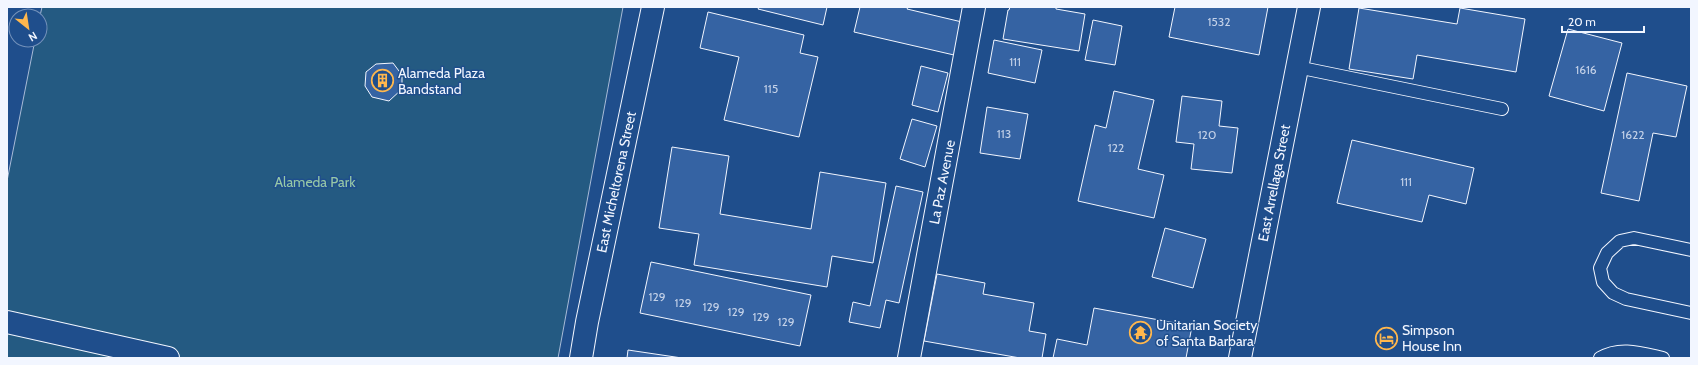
<svg xmlns="http://www.w3.org/2000/svg" width="1698" height="365" font-family="Cabin,sans-serif">
  <rect width="100%" height="100%" fill="#1f4e8c"/>
  <!-- green -->
  <path fill="#245a82" stroke="#a8bbd7" d="M 42,7 L 623,7 L 558,358 L 7,358 L 7,181 L 35,40 L 40,40 L 40,16 Z"/>
  <!-- building -->
  <g fill="#3563a3" stroke="#f2f6ff">
    <path d="M 759,7 L 827,7 L 823,25 L 758,9 Z"/>
    <path d="M 860,7 L 908,7 L 907,9 L 962,22 L 954,55 L 854,32 Z"/>
    <path d="M 1010,7 L 1056,7 L 1056,9 L 1085,14 L 1079,51 L 1003,39 L 1008,10 L 1009,10 Z"/>
    <path d="M 1175,7 L 1268,7 L 1259,55 L 1169,37 Z"/>
    <path d="M 1359,8 L 1457,24 L 1460,8 L 1525,19 L 1516,72 L 1417,55 L 1413,79 L 1349,69 Z"/>
    <path d="M 708,12 L 804,35 L 800,53 L 818,57 L 799,137 L 724,120 L 739,57 L 700,48 Z"/>
    <path d="M 1093,20 L 1122,26 L 1115,65 L 1085,60 Z"/>
    <path d="M 1568,29 L 1622,43 L 1604,111 L 1549,96 Z"/>
    <path d="M 994,40 L 1042,50 L 1035,83 L 988,73 Z"/>
    <path d="M 393,63 L 402,75 L 402,89 L 389,101 L 372,97 L 365,86 L 366,72 L 376,64 Z"/>
    <path d="M 921,66 L 948,73 L 938,112 L 912,105 Z"/>
    <path d="M 1627,73 L 1687,86 L 1676,137 L 1653,133 L 1639,201 L 1601,193 Z"/>
    <path d="M 1114,91 L 1154,100 L 1138,169 L 1164,175 L 1154,218 L 1078,201 L 1095,125 L 1106,128 Z"/>
    <path d="M 1182,96 L 1222,101 L 1219,126 L 1238,128 L 1232,173 L 1191,169 L 1194,144 L 1176,142 Z"/>
    <path d="M 987,107 L 1028,114 L 1020,159 L 980,153 Z"/>
    <path d="M 912,119 L 937,126 L 925,167 L 900,159 Z"/>
    <path d="M 1352,140 L 1474,168 L 1466,204 L 1429,195 L 1422,222 L 1337,203 Z"/>
    <path d="M 672,147 L 729,156 L 720,214 L 811,229 L 820,172 L 886,183 L 873,263 L 832,256 L 827,287 L 694,265 L 699,234 L 659,228 Z"/>
    <path d="M 896,186 L 923,192 L 899,303 L 886,300 L 880,328 L 849,322 L 853,302 L 870,306 Z"/>
    <path d="M 1165,228 L 1206,239 L 1193,288 L 1152,277 Z"/>
    <path d="M 651,262 L 811,295 L 800,346 L 640,313 Z"/>
    <path d="M 937,274 L 985,283 L 983,294 L 1034,303 L 1029,331 L 1046,334 L 1042,358 L 1020,358 L 924,341 Z"/>
    <path d="M 1094,308 L 1192,326 L 1186,358 L 1053,358 L 1057,339 L 1087,345 Z"/>
    <path d="M 628,350 L 682,358 L 627,358 Z"/>
  </g>
  <g fill="none" stroke-linecap="round" stroke-linejoin="round">
    <defs>
      <g id="lane">
        <path d="M 1297,67 L 1502,109"/>
        <path d="M 1691,250 L 1634,238 L 1620,241 L 1607,253 L 1600,268 L 1603,282 L 1613,293 L 1626,299 L 1691,313"/>
        <path d="M 1600,358 C 1620,346 1641,353 1663,358"/>
      </g>
      <g id="street">
        <path d="M 7,322 L 168,358"/>
        <path d="M 909,358 L 974,7"/>
        <path d="M 1240,358 L 1309,7"/>
      </g>
      <path id="secondary" d="M 581,358 L 587,322 L 653,7"/>
    </defs>
    <!-- lane casing -->
    <use href="#lane" stroke="#f2f6ff" stroke-width="14"/>
    <!-- street casing -->
    <use href="#street" stroke="#f2f6ff" stroke-width="24"/>
    <!-- secondary casing -->
    <use href="#secondary" stroke="#f2f6ff" stroke-width="24"/>
    <!-- lane -->
    <use href="#lane" stroke="#1f4e8c" stroke-width="12"/>
    <!-- street -->
    <use href="#street" stroke="#1f4e8c" stroke-width="22"/>
    <!-- secondary -->
    <use href="#secondary" stroke="#1f4e8c" stroke-width="22"/>
  </g>
  <!-- icons -->
  <defs>
    <symbol id="building-ring" viewBox="-11 -11 22 22"><circle r="9.5" fill="#1f4e8c" stroke="#ffb74d" stroke-width="1.5"/><path d="M-4-6H4V6H1V3H-1V6H-4ZM-2.5-4.3h1.7v1.8h-1.7ZM.8-4.3h1.7v1.8H.8ZM-2.5-1h1.7V.8h-1.7ZM.8-1h1.7V.8H.8Z" fill="#ffb74d"/></symbol>
    <symbol id="temple-ring" viewBox="-11 -11 22 22"><circle r="9.5" fill="#1f4e8c" stroke="#ffb74d" stroke-width="1.5"/><path d="M0-6L5-2H3V0L6.5 2.5H4V6H1.5V3h-3V6H-4V2.5H-6.5L-3 0V-2H-5Z" fill="#ffb74d"/></symbol>
    <symbol id="hotel-ring" viewBox="-11 -11 22 22"><circle r="9.5" fill="#1f4e8c" stroke="#ffb74d" stroke-width="1.5"/><path d="M-6-4.5h1.5V1H6V5H4.5V3h-9V5H-6ZM-4 0a1.8 1.8 0 1 1 3.6 0ZM.5 0V-2.5h3Q6-2.5 6 0Z" fill="#ffb74d"/></symbol>
  </defs>
  <g fill-rule="evenodd">
    <use href="#building-ring" x="370" y="68" width="25" height="25"/>
    <use href="#temple-ring" x="1128" y="320" width="25" height="25"/>
    <use href="#hotel-ring" x="1374" y="326" width="25" height="25"/>
  </g>
  <g text-anchor="middle" stroke-width="3" stroke-linejoin="round" paint-order="stroke">
    <!-- number labels -->
    <g font-size="12" fill="#c3d1e8">
      <text x="1219" y="26">1532</text>
      <text x="1015" y="66">111</text>
      <text x="1586" y="74">1616</text>
      <text x="771" y="93">115</text>
      <text x="1004" y="138">113</text>
      <text x="1207" y="139">120</text>
      <text x="1633" y="139">1622</text>
      <text x="1116" y="152">122</text>
      <text x="1406" y="186">111</text>
      <text x="657" y="301">129</text>
      <text x="683" y="307">129</text>
      <text x="711" y="311">129</text>
      <text x="736" y="316">129</text>
      <text x="761" y="321">129</text>
      <text x="786" y="326">129</text>
    </g>
    <!-- poi labels -->
    <g font-size="14" fill="#f2f6ff" stroke="#1f4e8c" text-anchor="start">
      <text x="398" y="78">Alameda Plaza<tspan x="398" dy="16">Bandstand</tspan></text>
      <text x="1156" y="330">Unitarian Society<tspan x="1156" dy="16">of Santa Barbara</tspan></text>
      <text x="1402" y="335">Simpson<tspan x="1402" dy="16">House Inn</tspan></text>
    </g>
    <!-- park labels -->
    <g font-size="14" fill="#97c8a6" stroke="#1f4e8c">
      <text x="315" y="187">Alameda Park</text>
    </g>
    <!-- street labels -->
    <g font-size="14" fill="#f2f6ff" stroke="#1f4e8c">
      <text transform="translate(616 182) rotate(-78)" y="5">East Micheltorena Street</text>
      <text transform="translate(942 182) rotate(-79)" y="5">La Paz Avenue</text>
      <text transform="translate(1274 183) rotate(-79)" y="5">East Arrellaga Street</text>
    </g>
  </g>
  <!-- border -->
  <rect width="1698" height="365" fill="none" stroke="#f2f6ff" stroke-width="16"/>
  <!-- north arrow -->
  <g transform="translate(28 28) rotate(150)"><circle r="19" fill="#1f4e8c" stroke="#7391ba"/>
  <path d="M0-3L7 15L0 10L-7 15Z" fill="#ffb74d"/>
  <text y="-6" font-size="11" font-weight="bold" text-anchor="middle" fill="#f2f6ff">N</text>
  </g>
  <!-- scale -->
  <path d="M1562 26v6h82v-6" fill="none" stroke="#f2f6ff" stroke-width="2"/>
  <text x="1568" y="26" font-size="12" fill="#f2f6ff" stroke="#1f4e8c" stroke-width="3" paint-order="stroke">20 m</text>
</svg>
